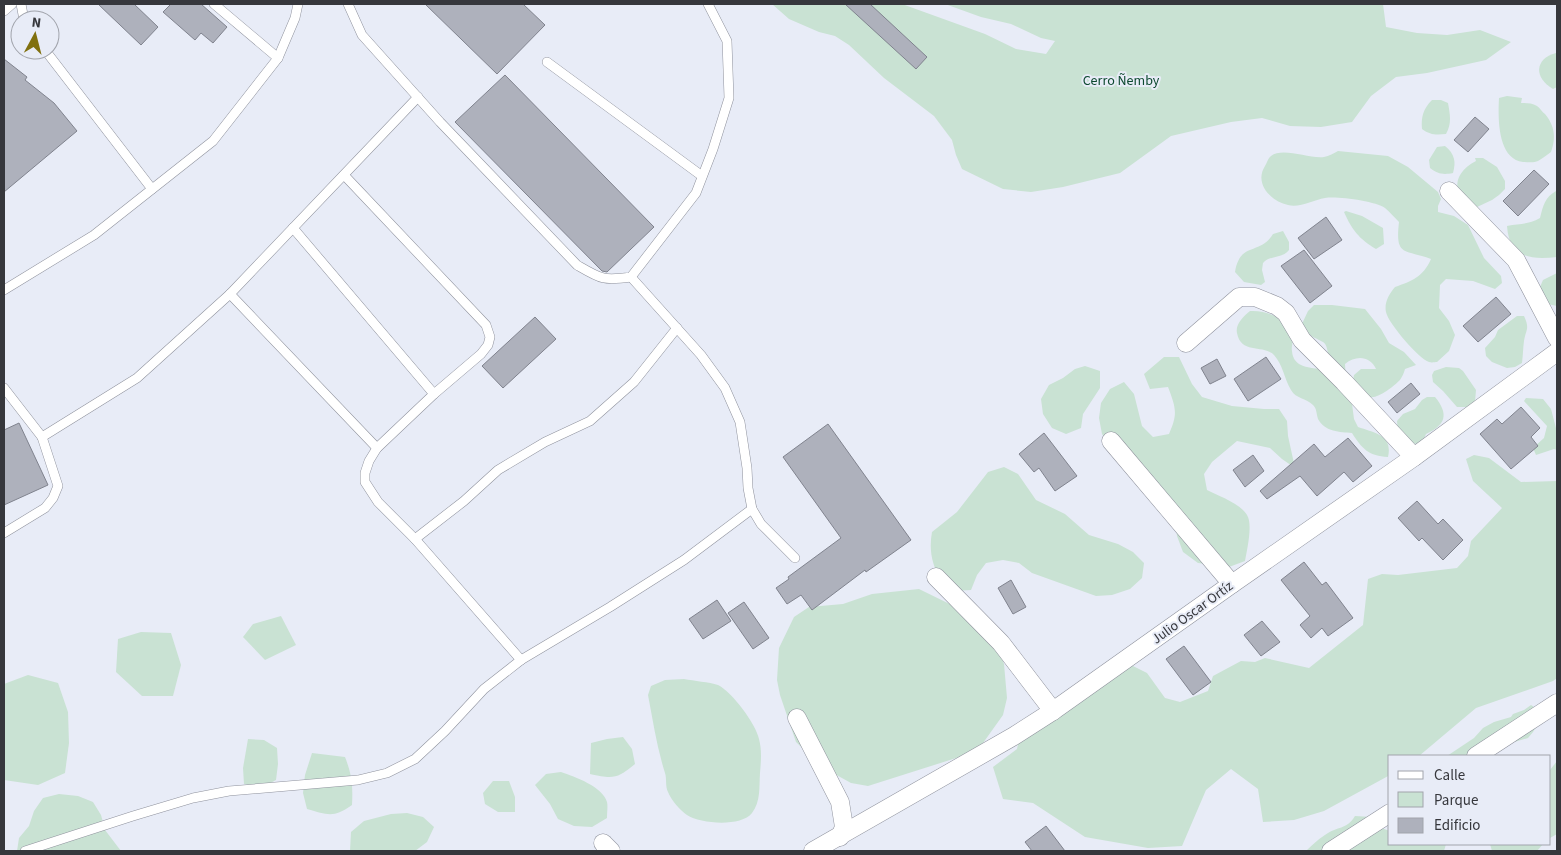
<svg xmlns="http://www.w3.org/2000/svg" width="1561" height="855" font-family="'Source Sans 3',sans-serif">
  <rect width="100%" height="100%" fill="#e8ecf7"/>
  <!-- green -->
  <g fill="#c9e2d3">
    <path d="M 772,4 L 902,4 L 985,34 L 1016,49 L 1046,54 L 1055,41 L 1041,38 L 1011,24 L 981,17 L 945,4 L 1383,4 L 1386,27 L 1417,33 L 1447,35 L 1480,30 L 1511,42 L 1486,60 L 1427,73 L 1396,77 L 1371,96 L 1352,122 L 1321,127 L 1290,126 L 1262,118 L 1231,122 L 1171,136 L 1120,173 L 1063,187 L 1031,192 L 1003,189 L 962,169 L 956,155 L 952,140 L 934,116 L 884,78 L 849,45 L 835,36 L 819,32 L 789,19 Z"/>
    <path d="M 1556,53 L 1557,54 L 1557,87 L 1553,89 C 1534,78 1534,59 1556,53 Z"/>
    <path d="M 1507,96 L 1522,98 L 1521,103 C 1526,103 1532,103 1537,106 C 1540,108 1542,112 1545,114 C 1555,126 1556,138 1551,152 C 1547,155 1543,158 1538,161 C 1534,163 1528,162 1523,162 C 1497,159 1498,117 1499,98 Z"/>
    <path d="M 1432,100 L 1441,100 L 1448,103 C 1450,115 1452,123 1446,134 C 1436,135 1430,135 1422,129 C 1421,117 1423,109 1432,100 Z"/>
    <path d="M 1445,146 C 1455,154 1456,162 1453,173 C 1443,175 1438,174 1430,168 L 1429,160 L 1437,147 Z"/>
    <path d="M 1338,151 L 1388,156 L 1408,167 L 1438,192 L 1441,199 L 1438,206 L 1438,212 L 1454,216 L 1468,225 L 1484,258 L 1501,276 L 1502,283 L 1495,289 L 1473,281 L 1446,279 L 1440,285 L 1439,308 L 1449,321 L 1455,335 L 1449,351 L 1437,362 C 1435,362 1432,363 1429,362 C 1419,359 1388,323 1386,312 C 1384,303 1389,294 1395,287 C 1412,281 1423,277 1431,259 C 1404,249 1395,257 1399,222 C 1394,217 1390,212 1385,208 C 1375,201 1337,196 1325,198 C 1313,200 1300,208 1288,205 C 1270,201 1254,183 1265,166 C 1267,163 1268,158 1271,156 C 1283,147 1309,159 1324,157 C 1329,156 1334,153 1338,151 Z"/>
    <path d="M 1475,158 L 1483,158 L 1497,167 L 1505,181 L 1505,189 L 1499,195 L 1492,200 L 1477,207 L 1469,206 C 1466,202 1461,198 1459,193 C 1453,179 1464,167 1476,161 Z"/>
    <path d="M 1556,191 L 1557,191 L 1557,257 C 1531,260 1509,258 1507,226 C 1520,223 1528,225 1540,218 C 1543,206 1545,197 1556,191 Z"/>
    <path d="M 1346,211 L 1362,216 L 1383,228 L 1384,244 L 1376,249 C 1359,239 1352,230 1344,212 Z"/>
    <path d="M 1283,231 L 1289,242 L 1289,250 C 1282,259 1270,255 1263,263 L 1262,270 L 1265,282 L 1261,285 L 1244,282 L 1235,272 C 1240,241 1260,256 1273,234 Z"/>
    <path d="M 1557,273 L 1557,306 L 1543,303 L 1540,287 L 1543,280 Z"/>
    <path d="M 1314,305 L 1332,305 L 1365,309 L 1381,329 L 1389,343 L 1404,352 L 1416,365 L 1405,369 C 1404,373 1402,377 1400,380 C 1394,386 1378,399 1370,397 C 1363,395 1357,385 1353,380 L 1354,375 L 1361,369 L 1376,369 C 1370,356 1356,355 1345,364 L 1346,380 L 1351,396 L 1354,419 L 1358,427 C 1375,433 1393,435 1388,457 C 1369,456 1362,449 1352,433 C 1340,432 1325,432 1318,419 C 1316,413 1317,409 1313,405 C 1306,398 1296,399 1291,390 C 1284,378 1283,365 1274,355 C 1264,344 1241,355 1237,333 C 1235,324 1244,316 1250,311 C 1268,310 1285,318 1292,336 C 1294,341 1291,346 1292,351 C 1293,368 1311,368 1323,369 L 1324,361 L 1328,353 C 1326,342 1325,343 1315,338 C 1310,336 1305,330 1301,326 L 1308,311 Z"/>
    <path d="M 1517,316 L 1524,316 C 1530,329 1526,329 1524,341 C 1523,348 1523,355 1522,363 L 1515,367 L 1507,368 L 1492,362 L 1486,356 L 1485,348 L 1495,337 L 1498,330 Z"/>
    <path d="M 1164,357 L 1179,357 L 1192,384 L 1202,397 L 1232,406 L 1264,409 L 1279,409 L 1287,421 L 1288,436 L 1295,468 L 1282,459 L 1270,448 L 1237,441 L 1212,462 L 1204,474 L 1207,490 C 1217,495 1241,504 1247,515 C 1253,524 1247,550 1245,561 L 1229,567 L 1198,563 L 1183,552 L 1177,536 L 1175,520 L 1111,447 L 1102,434 L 1099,418 L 1101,403 L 1110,389 L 1124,382 L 1134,394 L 1142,426 L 1153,437 L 1169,434 C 1178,414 1176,408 1168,387 L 1150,389 L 1144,374 Z"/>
    <path d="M 1085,366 L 1100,371 L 1100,388 L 1083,414 L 1081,428 L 1066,434 L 1052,428 L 1043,414 L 1041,399 L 1049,385 L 1063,378 L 1075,369 Z"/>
    <path d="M 1446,367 L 1459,368 L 1463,371 L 1476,390 L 1475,402 L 1469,407 L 1457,407 L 1443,391 L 1433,382 L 1432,375 L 1434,371 Z"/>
    <path d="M 1427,397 L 1435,397 C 1449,414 1446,425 1426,434 L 1423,441 C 1412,448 1406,440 1398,433 L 1397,421 L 1403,414 L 1415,409 L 1422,400 Z"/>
    <path d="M 1526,398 L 1543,399 L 1551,409 L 1557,432 L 1557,450 L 1554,449 L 1536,455 L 1533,448 L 1544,438 L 1547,426 L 1524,401 Z"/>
    <path d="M 1474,455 L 1489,458 L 1521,482 L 1557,481 L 1557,678 L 1553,681 L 1476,708 L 1419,756 L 1390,756 L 1390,775 L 1324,811 L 1294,820 L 1263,822 L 1258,789 L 1231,769 L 1206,790 L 1182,846 L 1148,848 L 1085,837 L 1033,803 L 1003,799 L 993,767 L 1017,749 L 1019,739 L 1117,664 L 1133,666 L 1147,673 L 1165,698 L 1180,702 L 1208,691 L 1213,676 L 1241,661 L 1255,662 L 1265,658 L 1309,668 L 1363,625 L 1368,579 L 1382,574 L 1398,575 L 1457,568 L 1468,556 L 1471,541 L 1502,508 L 1473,481 L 1466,459 Z"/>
    <path d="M 1004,467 L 1018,474 L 1036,500 L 1065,514 L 1089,535 L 1118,544 L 1133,552 L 1144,563 L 1142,578 L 1130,589 L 1112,595 L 1096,596 L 1032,573 L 1019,563 L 1003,560 L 986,563 L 977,575 L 971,590 L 954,591 C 950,587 945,584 942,580 C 931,566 929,548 932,532 L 957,512 L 988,472 Z"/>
    <path d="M 919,589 L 968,613 L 993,633 L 1004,664 L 1007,698 L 1003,715 L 983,743 L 972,753 L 868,786 L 851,783 L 822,767 L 796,742 L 780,695 L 777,680 L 779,648 L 794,617 L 809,607 L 843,604 L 872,594 Z"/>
    <path d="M 281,616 L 296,645 L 265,660 L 243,637 L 253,624 Z"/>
    <path d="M 141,632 L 171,633 L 181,665 L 173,696 L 142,696 L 116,672 L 118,639 Z"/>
    <path d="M 28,675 L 58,683 L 68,712 L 69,743 L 65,773 L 38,785 L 4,780 L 4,684 Z"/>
    <path d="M 684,679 C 694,681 709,682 718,685 C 732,692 756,724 759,739 C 762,750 761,761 760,773 C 759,787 761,801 752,813 C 741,827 701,824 687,815 C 680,810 671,800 668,792 C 665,786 667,779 665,773 C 657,748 653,721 648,695 L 651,686 L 665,680 Z"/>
    <path d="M 1531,705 L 1537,709 L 1538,724 L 1533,732 L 1528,738 L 1511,743 L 1490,756 L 1447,756 L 1474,738 L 1483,728 L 1494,722 L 1511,717 L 1513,714 L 1524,710 Z"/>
    <path d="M 623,737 L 632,749 L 635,764 C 617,779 613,779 590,774 L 591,743 L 607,739 Z"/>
    <path d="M 248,739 L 264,740 L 277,748 L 278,764 L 276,780 L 261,788 L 244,784 L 243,768 Z"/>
    <path d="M 312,753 L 345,757 C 352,775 353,786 352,805 C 334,818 328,815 307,809 L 303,793 L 305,775 Z"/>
    <path d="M 1557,761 L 1557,834 L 1550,838 L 1550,770 Z"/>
    <path d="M 561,772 C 575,777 602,786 607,802 C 608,806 607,813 607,818 L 592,827 L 574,826 L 558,819 L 550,804 L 535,785 L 546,774 Z"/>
    <path d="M 493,781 L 509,781 L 515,797 L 515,812 L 498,812 L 485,804 L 483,793 Z"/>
    <path d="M 59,794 L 78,796 L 93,802 L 101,815 L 105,830 L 121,851 L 17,851 L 19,838 L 29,826 L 34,811 L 43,798 Z"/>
    <path d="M 407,813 L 423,817 L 434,827 L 427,842 L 415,851 L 350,851 L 351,832 L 364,821 L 391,814 Z"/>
    <path d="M 1355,816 L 1372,817 L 1381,828 L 1390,831 L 1390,844 L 1446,844 L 1444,851 L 1306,851 C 1312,845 1321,837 1328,833 C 1340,826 1347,829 1355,816 Z"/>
    <path d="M 1490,844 L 1543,844 L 1537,851 L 1492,851 Z"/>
  </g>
  <!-- building -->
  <g fill="#aeb1bc" stroke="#80838e">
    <path d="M 98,4 L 134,4 L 158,27 L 141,45 Z"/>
    <path d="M 171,4 L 201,4 L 227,27 L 213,43 L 201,33 L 195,40 L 163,12 Z"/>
    <path d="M 425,4 L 523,4 L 545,25 L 497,74 Z"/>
    <path d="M 845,4 L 870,4 L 927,57 L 916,69 Z"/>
    <path d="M 4,59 L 27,77 L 25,80 L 54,103 L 77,131 L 4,192 Z"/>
    <path d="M 505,75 L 654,227 L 607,272 L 602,271 L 455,122 Z"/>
    <path d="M 1475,117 L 1489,129 L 1468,152 L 1454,140 Z"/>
    <path d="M 1534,170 L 1549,184 L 1518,216 L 1503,201 Z"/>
    <path d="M 1326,217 L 1342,240 L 1314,259 L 1298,238 Z"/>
    <path d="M 1304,250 L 1332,286 L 1310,303 L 1281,266 Z"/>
    <path d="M 1496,297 L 1511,314 L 1478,342 L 1463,326 Z"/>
    <path d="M 535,317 L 556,339 L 503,388 L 482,366 Z"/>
    <path d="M 1266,357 L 1281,379 L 1248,401 L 1234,379 Z"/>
    <path d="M 1217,359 L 1226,376 L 1210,384 L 1201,368 Z"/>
    <path d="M 1411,383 L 1420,394 L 1397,413 L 1388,402 Z"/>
    <path d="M 1521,407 L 1540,428 L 1531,437 L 1538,446 L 1511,469 L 1480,434 L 1497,419 L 1502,424 Z"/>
    <path d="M 19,423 L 48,485 L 4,505 L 4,430 Z"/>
    <path d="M 828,424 L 911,540 L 866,572 L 865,570 L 812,610 L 801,595 L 787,604 L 776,588 L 789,579 L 788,577 L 841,538 L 783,457 Z"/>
    <path d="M 1044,433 L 1077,476 L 1055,491 L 1039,468 L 1034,472 L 1019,454 Z"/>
    <path d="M 1348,438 L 1372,466 L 1353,482 L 1344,472 L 1317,496 L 1300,476 L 1267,499 L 1260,491 L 1314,444 L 1325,457 Z"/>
    <path d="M 1253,455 L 1264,471 L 1245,487 L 1233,470 Z"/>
    <path d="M 1417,501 L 1438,524 L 1443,519 L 1463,540 L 1443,560 L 1422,538 L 1419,541 L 1398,518 Z"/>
    <path d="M 1304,562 L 1322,585 L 1326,582 L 1353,618 L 1328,636 L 1322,628 L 1311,638 L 1300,625 L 1310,616 L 1281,580 Z"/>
    <path d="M 1011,580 L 1026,607 L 1013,614 L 998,588 Z"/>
    <path d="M 717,600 L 731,621 L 703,639 L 689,619 Z"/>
    <path d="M 744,602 L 769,638 L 753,649 L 728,613 Z"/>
    <path d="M 1262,621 L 1280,642 L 1261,656 L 1244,635 Z"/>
    <path d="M 1184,646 L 1211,682 L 1193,695 L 1166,659 Z"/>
    <path d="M 1046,826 L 1065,851 L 1032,851 L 1025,842 Z"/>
  </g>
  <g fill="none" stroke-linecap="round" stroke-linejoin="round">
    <defs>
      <g id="service">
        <path d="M 21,4 L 24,20"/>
        <path d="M 214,4 L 278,58"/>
        <path d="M 348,4 L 362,35 L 440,122 L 577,265 C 601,279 603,281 631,277 L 696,193 L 713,149 L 729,98 L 727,41 L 708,4"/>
        <path d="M 4,11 L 12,4"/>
        <path d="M 45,50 L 152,189"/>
        <path d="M 547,62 L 702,176"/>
        <path d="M 344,175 L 486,325 L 490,337 L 488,345 L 481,354 L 434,394 L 377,448 L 369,461 L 365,473 L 365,482 L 378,502 L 415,539 L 521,660"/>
        <path d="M 293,228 L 434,394"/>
        <path d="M 631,277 L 701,355 L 725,388 L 740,422 L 747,468 L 748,488 L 752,509 L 761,524 L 795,558"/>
        <path d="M 4,290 L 94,235 L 213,141 L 278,58 L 295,18 L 298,4"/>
        <path d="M 230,294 L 377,448"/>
        <path d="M 4,388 L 42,437 L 58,486 L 53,498 L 45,508 L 4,533"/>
        <path d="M 42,437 L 137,378 L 230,294 L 418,97"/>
        <path d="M 415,539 L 464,501 L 498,470 L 545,442 L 590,421 L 634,382 L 677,328"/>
        <path d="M 25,851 L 133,816 L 193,798 L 229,791 L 358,780 L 387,773 L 415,759 L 445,731 L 484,689 L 521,660 L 610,607 L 684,560 L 752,509"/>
      </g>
      <g id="minor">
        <path d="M 1449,191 L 1516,260 L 1557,338"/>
        <path d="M 1186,343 L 1239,297 L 1255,297 L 1277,306 L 1286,313 L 1302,340 L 1344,382 L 1414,457"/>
        <path d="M 1111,441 L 1232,584"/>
        <path d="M 936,577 L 1001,643 L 1053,711"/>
        <path d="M 797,718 L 840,802 L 844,827 L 840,837"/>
        <path d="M 1476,756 L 1557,703"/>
        <path d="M 603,843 L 611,851"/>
        <path d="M 813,851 L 1014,736 L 1053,711 L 1232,584 L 1414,457 L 1557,352"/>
        <path d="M 1331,851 L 1390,813"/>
      </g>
    </defs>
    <!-- service casing -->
    <use href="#service" stroke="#8f929d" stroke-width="10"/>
    <!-- minor casing -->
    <use href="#minor" stroke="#8f929d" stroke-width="19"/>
    <!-- service -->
    <use href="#service" stroke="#fff" stroke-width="9"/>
    <!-- minor -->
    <use href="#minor" stroke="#fff" stroke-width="18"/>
  </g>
  <g text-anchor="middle" stroke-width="4" stroke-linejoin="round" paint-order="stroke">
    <!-- park labels -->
    <g font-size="14" fill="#0c492f" stroke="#e8ecf7">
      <text x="1121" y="85">Cerro Ñemby</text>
    </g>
    <!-- street labels -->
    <g font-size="14" fill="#36373c" stroke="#e8ecf7">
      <text transform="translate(1192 612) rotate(-36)" y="5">Julio Oscar Ortíz</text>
    </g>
  </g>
  <!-- border -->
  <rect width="1561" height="855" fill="none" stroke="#36373c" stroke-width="10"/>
  <!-- legend -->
  <rect x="1388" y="755" width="162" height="90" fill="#e8ecf7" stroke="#a1a4ac"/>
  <rect x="1398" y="771" width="25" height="8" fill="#ffffff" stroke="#a1a4ac"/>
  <text x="1434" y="780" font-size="15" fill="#36373c">Calle</text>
  <rect x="1398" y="792" width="25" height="15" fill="#c9e2d3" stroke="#a1a4ac"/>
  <text x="1434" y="805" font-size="15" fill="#36373c">Parque</text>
  <rect x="1398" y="818" width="25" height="15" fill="#aeb1bc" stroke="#a1a4ac"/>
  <text x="1434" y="830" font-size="15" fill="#36373c">Edificio</text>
  <!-- north arrow -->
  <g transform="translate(35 35) rotate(7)"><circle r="24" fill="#e8ecf7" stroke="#a1a4ac"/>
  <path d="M0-4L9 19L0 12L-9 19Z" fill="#80700f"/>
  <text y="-8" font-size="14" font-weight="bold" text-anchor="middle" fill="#36373c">N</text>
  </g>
</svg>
